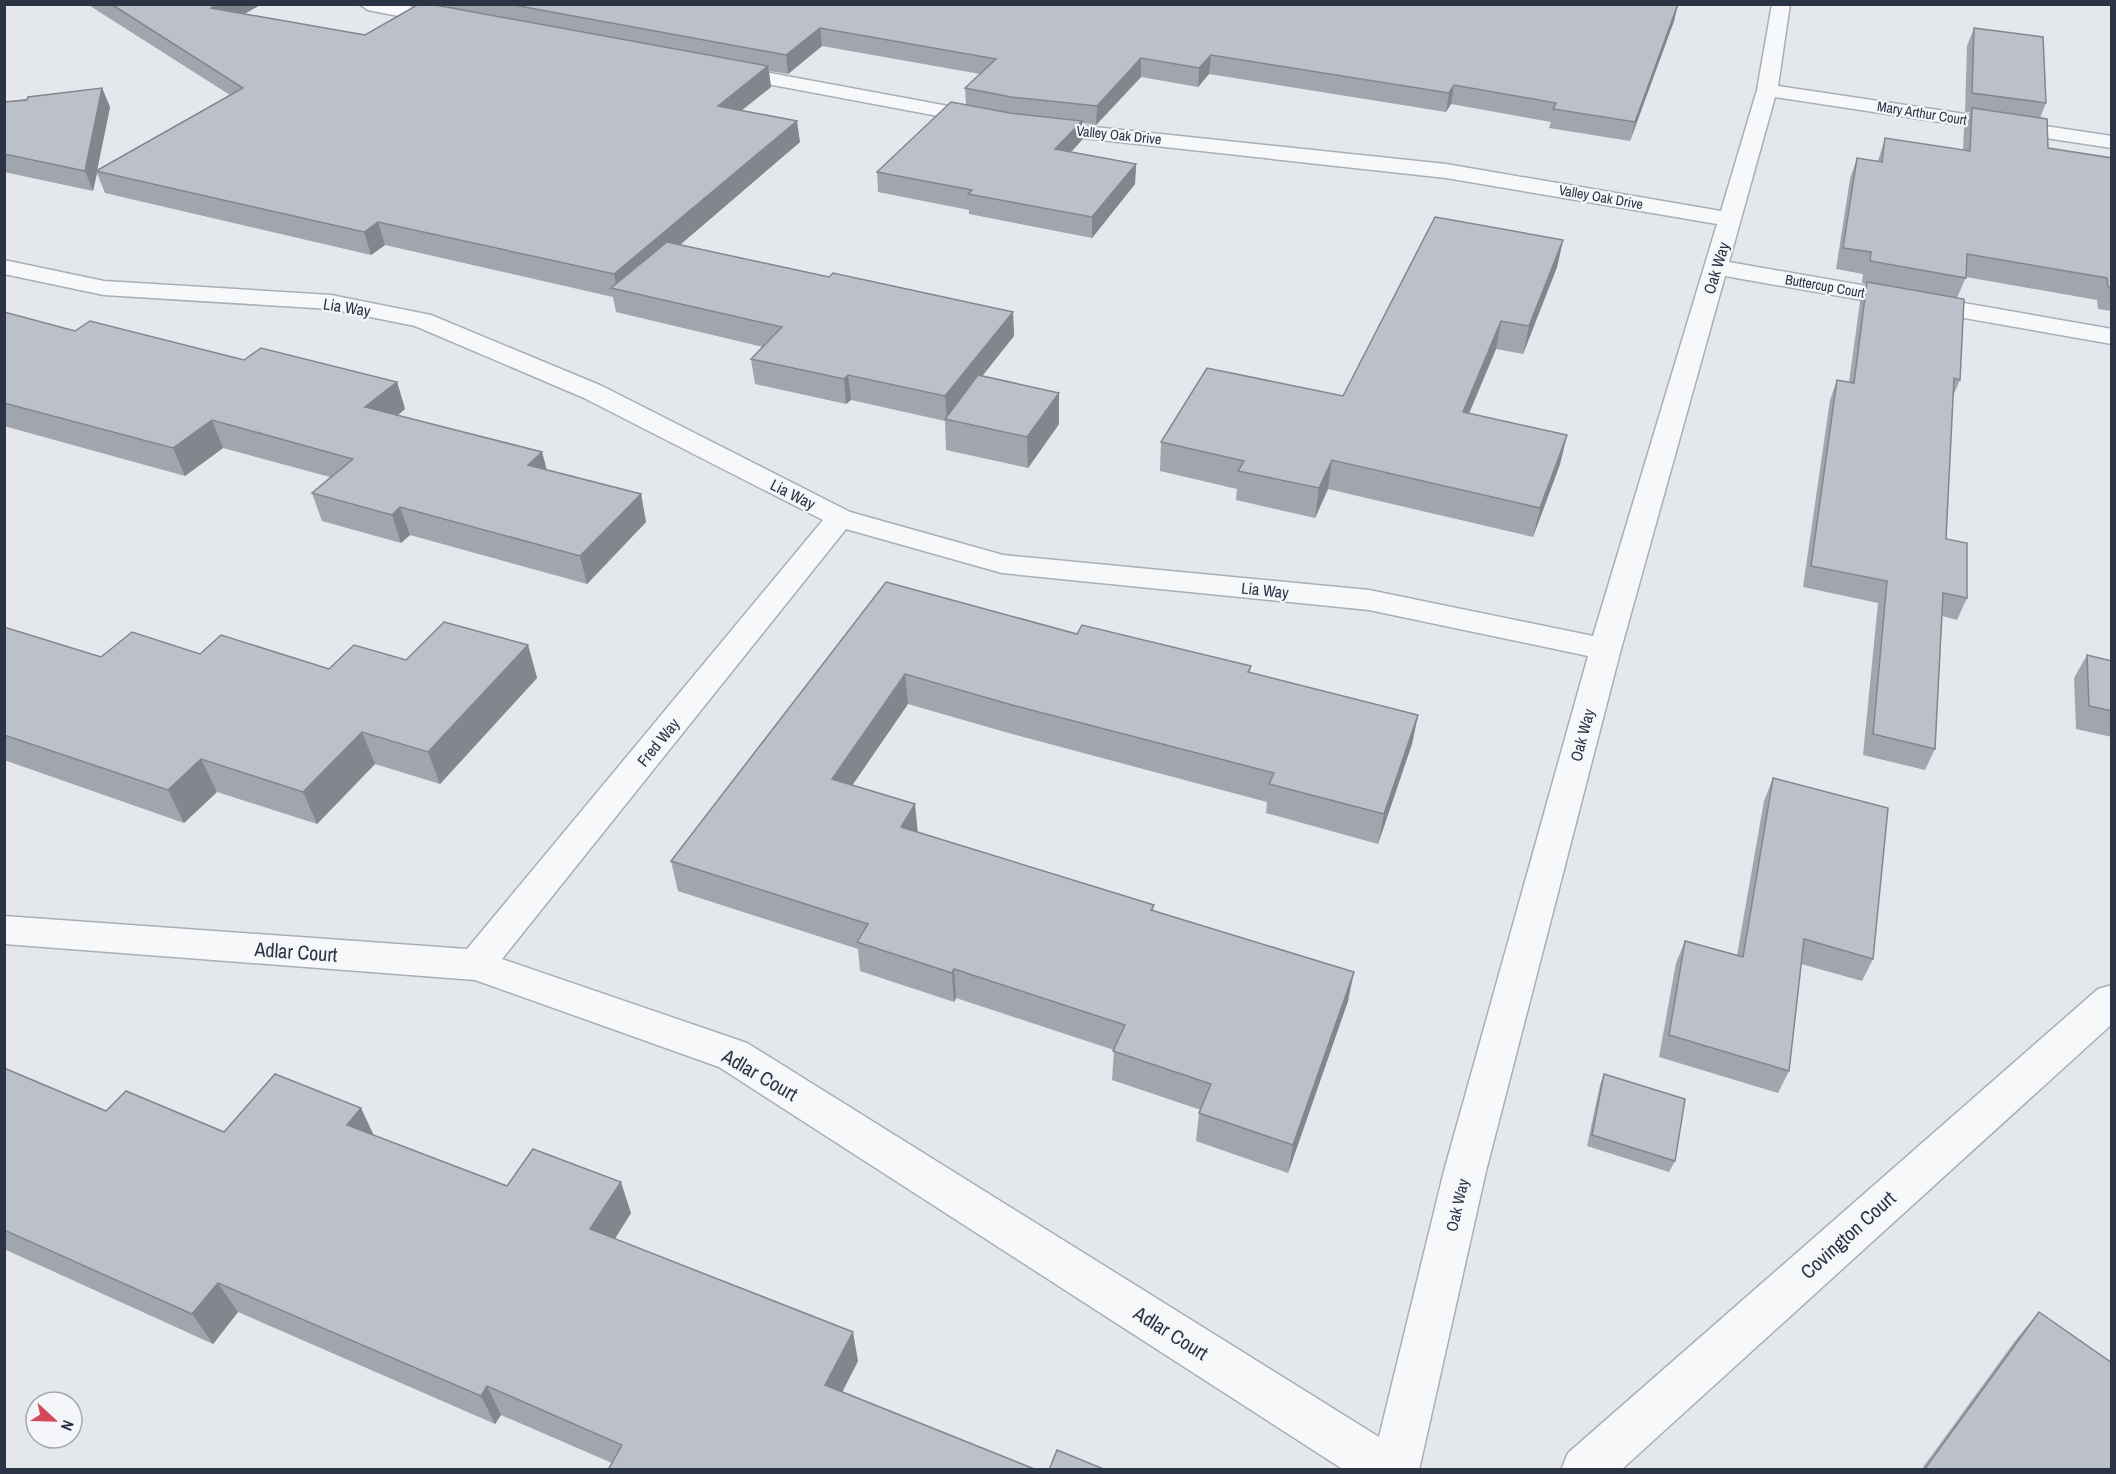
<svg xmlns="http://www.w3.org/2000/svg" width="2116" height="1474" font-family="'Archivo Narrow',sans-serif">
  <rect width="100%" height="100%" fill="#e4e7ec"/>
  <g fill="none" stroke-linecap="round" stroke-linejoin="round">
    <defs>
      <g id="street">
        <path d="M 359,4 L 399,4 L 456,16 L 458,20 L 449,26 L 368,10 Z"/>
        <path d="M 1772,4 L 1790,4 L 1778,86 L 2112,136 L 2112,148 L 1775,97 L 1729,262 L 2112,329 L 2112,344 L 1725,276 L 1621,649 L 1486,1171 L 1419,1470 L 1344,1470 L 719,1067 L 475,980 L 4,944 L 4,916 L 467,949 L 823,520 L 584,398 L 415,326 L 331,309 L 104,295 L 4,274 L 4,260 L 104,281 L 331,295 L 431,315 L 602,386 L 850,512 L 1003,555 L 1369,590 L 1593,636 L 1717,224 L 1446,178 L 1037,133 L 1030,131 L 1027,127 L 1030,123 L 1037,121 L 1446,164 L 1721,211 L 1757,90 ZM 846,529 L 1002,573 L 1369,610 L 1588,656 L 1444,1171 L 1379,1437 L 747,1043 L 502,959 Z"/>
        <path d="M 727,65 L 986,113 L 993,115 L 996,119 L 993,123 L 986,125 L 720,75 L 717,71 L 720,67 Z"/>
        <path d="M 2112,985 L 2112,1024 L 1621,1470 L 1561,1470 L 1568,1453 L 2098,989 Z"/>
      </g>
    </defs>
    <!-- street casing -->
    <use href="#street" stroke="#a9aeb7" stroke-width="3"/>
    <!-- street -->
    <use href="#street" fill="#f7f8fa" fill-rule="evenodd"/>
  </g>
  <!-- wall -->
  <g fill="#a1a5ae">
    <path d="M 87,4 L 262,4 L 245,14 L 365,35 L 448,8 L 447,4 L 1678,4 L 1674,21 L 1630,141 L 1549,128 L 1551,122 L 1451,104 L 1446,112 L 1209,74 L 1198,87 L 1141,77 L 1096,125 L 1082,123 L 1082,140 L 1071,152 L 1136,164 L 1135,184 L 1092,238 L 969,214 L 969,210 L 878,192 L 877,172 L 966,105 L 965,88 L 980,74 L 822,46 L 788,74 L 769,71 L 771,87 L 742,110 L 800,142 L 680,245 L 829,277 L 1013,312 L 1014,336 L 982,376 L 1059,393 L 1059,424 L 1028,468 L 946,450 L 945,421 L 851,400 L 846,404 L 755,384 L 751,359 L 763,347 L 616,312 L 613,297 L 385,245 L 371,255 L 105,193 L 97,173 L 93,191 L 4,172 L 4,102 L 102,88 L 110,107 L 97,170 L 230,95 Z"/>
    <path d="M 1974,28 L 2046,103 L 2040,118 L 2048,148 L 2112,158 L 2112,311 L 2098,309 L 2097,300 L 1966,277 L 1957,298 L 1960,380 L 1953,396 L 1946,539 L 1967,598 L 1957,620 L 1942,616 L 1935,749 L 1925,770 L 1863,755 L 1878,603 L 1803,587 L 1830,400 L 1837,380 L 1849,382 L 1860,302 L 1866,284 L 1862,283 L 1863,274 L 1836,269 L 1850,179 L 1857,158 L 1878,161 L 1885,138 L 1963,150 L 1964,128 L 1970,112 L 1965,112 L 1967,46 Z"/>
    <path d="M 1563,240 L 1557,267 L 1523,354 L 1496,349 L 1469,414 L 1567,435 L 1560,464 L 1533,537 L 1328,489 L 1315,518 L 1236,500 L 1237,489 L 1160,471 L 1161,442 L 1343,396 Z"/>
    <path d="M 4,312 L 75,331 L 244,360 L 397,382 L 405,409 L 397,416 L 542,452 L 547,470 L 641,494 L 646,522 L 587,584 L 410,535 L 401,543 L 322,521 L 312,493 L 330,477 L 223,448 L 185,476 L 4,426 Z"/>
    <path d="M 886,582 L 1077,634 L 1251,666 L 1250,673 L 1418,715 L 1412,744 L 1378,844 L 1266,813 L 1267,802 L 1012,734 L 908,704 L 852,785 L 918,832 L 1154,905 L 1153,911 L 1348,1001 L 1288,1173 L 1196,1141 L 1199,1113 L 1201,1110 L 1112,1080 L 1114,1050 L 956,998 L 954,1002 L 860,971 L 858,949 L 678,891 L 671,861 Z"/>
    <path d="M 4,627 L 101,657 L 200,654 L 329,669 L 528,645 L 537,678 L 440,784 L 375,764 L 317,824 L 217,792 L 184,823 L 4,760 Z"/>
    <path d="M 2087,655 L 2112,661 L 2112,737 L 2076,729 L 2074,678 Z"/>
    <path d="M 1773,778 L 1873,959 L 1862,981 L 1801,964 L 1789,1071 L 1778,1093 L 1659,1057 L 1676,963 L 1685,941 L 1737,955 L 1764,801 Z"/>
    <path d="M 4,1068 L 106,1111 L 224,1132 L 374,1135 L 507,1186 L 631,1213 L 615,1239 L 858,1361 L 842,1392 L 612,1463 L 501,1415 L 495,1424 L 238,1312 L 213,1344 L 4,1249 Z"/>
    <path d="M 1604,1074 L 1675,1161 L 1669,1172 L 1587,1146 L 1600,1085 Z"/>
    <path d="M 2039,1312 L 2112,1470 L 1921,1470 L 2015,1341 Z"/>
  </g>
  <!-- shaded-wall -->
  <g fill="#83868d">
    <path d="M 217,4 L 262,4 L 217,28 L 211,8 Z"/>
    <path d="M 1678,4 L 1674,21 L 1630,141 L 1635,122 Z"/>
    <path d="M 820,28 L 822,46 L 788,74 L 786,55 Z"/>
    <path d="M 1211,55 L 1209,74 L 1198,87 L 1199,68 Z"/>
    <path d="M 1141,58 L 1141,77 L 1096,125 L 1097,106 Z"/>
    <path d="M 768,66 L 771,87 L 721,127 L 718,106 Z"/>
    <path d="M 1454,85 L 1451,104 L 1446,112 L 1449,93 Z"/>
    <path d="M 102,88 L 110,107 L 97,171 L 96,171 L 97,173 L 93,191 L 85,171 Z"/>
    <path d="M 797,121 L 800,142 L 626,291 L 617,289 L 614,274 Z"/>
    <path d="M 1082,121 L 1082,140 L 1055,169 L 1055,149 Z"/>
    <path d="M 1136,164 L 1135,184 L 1092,238 L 1092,217 Z"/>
    <path d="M 378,222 L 385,245 L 371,255 L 364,232 Z"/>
    <path d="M 1563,240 L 1557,267 L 1523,354 L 1529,326 Z"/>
    <path d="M 1013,312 L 1014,336 L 948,419 L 947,419 L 945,396 Z"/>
    <path d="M 1501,321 L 1496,349 L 1457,441 L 1463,412 Z"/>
    <path d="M 848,375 L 851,400 L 846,404 L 844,379 Z"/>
    <path d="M 397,382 L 405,409 L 374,435 L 365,407 Z"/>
    <path d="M 1059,393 L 1059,424 L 1028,468 L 1027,437 Z"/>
    <path d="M 212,420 L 223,448 L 185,476 L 173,448 Z"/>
    <path d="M 1567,435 L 1560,464 L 1533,537 L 1540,508 Z"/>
    <path d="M 542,452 L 549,480 L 528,465 Z"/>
    <path d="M 1332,460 L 1328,489 L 1315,518 L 1319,488 Z"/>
    <path d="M 641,494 L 646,522 L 587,584 L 580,556 Z"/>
    <path d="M 400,507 L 410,535 L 401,543 L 392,515 Z"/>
    <path d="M 528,645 L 537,678 L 440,784 L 428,752 Z"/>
    <path d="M 905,674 L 908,704 L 836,809 L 832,779 Z"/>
    <path d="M 1418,715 L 1412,744 L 1378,844 L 1384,814 Z"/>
    <path d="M 362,732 L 375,764 L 317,824 L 303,792 Z"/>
    <path d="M 201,759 L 217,792 L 184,823 L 168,790 Z"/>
    <path d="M 915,804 L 918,834 L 901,827 Z"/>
    <path d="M 954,969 L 956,998 L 954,1002 L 952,973 Z"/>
    <path d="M 1354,972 L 1348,1001 L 1288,1173 L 1293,1145 Z"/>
    <path d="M 361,1108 L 376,1140 L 347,1125 Z"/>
    <path d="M 621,1182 L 631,1213 L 601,1260 L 590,1229 Z"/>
    <path d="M 218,1283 L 238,1312 L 213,1344 L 192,1314 Z"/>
    <path d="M 853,1332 L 858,1361 L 831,1414 L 825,1385 Z"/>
    <path d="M 487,1386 L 501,1415 L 495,1424 L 481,1396 Z"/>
  </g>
  <!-- building -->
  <g fill="#bbc0ca" stroke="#83868d" stroke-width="1.5">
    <path d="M 111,4 L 217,4 L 211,8 L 365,35 L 419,4 L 430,4 L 768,66 L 718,106 L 797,121 L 614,274 L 378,222 L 364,232 L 96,171 L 243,88 Z"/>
    <path d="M 508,4 L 1678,4 L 1635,122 L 1553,109 L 1556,103 L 1454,85 L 1449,93 L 1211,55 L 1199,68 L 1141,58 L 1097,106 L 1011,97 L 965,88 L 996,59 L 820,28 L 786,55 Z"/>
    <path d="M 1974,28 L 2043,37 L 2046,103 L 1972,93 Z"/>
    <path d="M 102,88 L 85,171 L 4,154 L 4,102 L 27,100 L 28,97 Z"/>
    <path d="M 951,102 L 1010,113 L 1082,121 L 1055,149 L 1136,164 L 1092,217 L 968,194 L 972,190 L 877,172 Z"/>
    <path d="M 1972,108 L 2047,119 L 2048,148 L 2112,158 L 2112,288 L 2108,287 L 2107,278 L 1967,254 L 1966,278 L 1870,261 L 1871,252 L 1843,248 L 1857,158 L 1882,162 L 1885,138 L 1970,151 Z"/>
    <path d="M 1435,217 L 1563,240 L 1529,326 L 1501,321 L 1463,412 L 1567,435 L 1540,508 L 1332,460 L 1319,488 L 1238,471 L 1244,461 L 1161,442 L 1207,368 L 1343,396 Z"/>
    <path d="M 667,242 L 829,277 L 833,273 L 1013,312 L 945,396 L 848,375 L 844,379 L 751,359 L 782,327 L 611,288 Z"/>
    <path d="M 1867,282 L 1964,299 L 1960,380 L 1954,378 L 1946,539 L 1967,543 L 1967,598 L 1943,593 L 1935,749 L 1873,734 L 1887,581 L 1811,566 L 1837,380 L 1854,383 Z"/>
    <path d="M 4,312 L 75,331 L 90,321 L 244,360 L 261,348 L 397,382 L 365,407 L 542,452 L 528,465 L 641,494 L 580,556 L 400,507 L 392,515 L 312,493 L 353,459 L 212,420 L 173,448 L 4,403 Z"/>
    <path d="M 978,375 L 1059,393 L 1027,437 L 945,419 Z"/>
    <path d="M 886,582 L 1077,634 L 1082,625 L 1251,666 L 1248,672 L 1418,715 L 1384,814 L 1269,784 L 1274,773 L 1012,705 L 905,674 L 832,779 L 915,804 L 901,827 L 1154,905 L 1151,910 L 1354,972 L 1293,1145 L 1199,1113 L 1211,1084 L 1113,1051 L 1125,1025 L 954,969 L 952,973 L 857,942 L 868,924 L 671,861 Z"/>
    <path d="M 444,622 L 528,645 L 428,752 L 362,732 L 303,792 L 201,759 L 168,790 L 4,735 L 4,627 L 101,657 L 132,632 L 200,654 L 221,635 L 329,669 L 354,645 L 406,660 Z"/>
    <path d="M 2087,655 L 2112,661 L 2112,711 L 2089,706 Z"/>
    <path d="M 1773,778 L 1888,808 L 1873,959 L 1804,939 L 1789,1071 L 1669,1035 L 1685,941 L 1743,957 Z"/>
    <path d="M 4,1068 L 106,1111 L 126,1091 L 224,1132 L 275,1074 L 361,1108 L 347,1125 L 507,1186 L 533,1149 L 621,1182 L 590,1229 L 853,1332 L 825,1385 L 1037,1470 L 608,1470 L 622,1445 L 487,1386 L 481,1396 L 218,1283 L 192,1314 L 4,1230 Z"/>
    <path d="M 1604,1074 L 1685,1099 L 1675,1161 L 1592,1135 Z"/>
    <path d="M 2039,1312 L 2112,1363 L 2112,1470 L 1924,1470 Z"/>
    <path d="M 1057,1450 L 1106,1470 L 1049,1470 Z"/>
  </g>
  <g text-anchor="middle" stroke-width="4.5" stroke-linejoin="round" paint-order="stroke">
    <!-- far-street labels -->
    <g font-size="14" fill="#2b3445" stroke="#f4f6f9">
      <text transform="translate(1922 113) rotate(9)" y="5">Mary Arthur Court</text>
      <text transform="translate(1119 135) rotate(6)" y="5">Valley Oak Drive</text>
      <text transform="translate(1601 197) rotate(10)" y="5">Valley Oak Drive</text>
      <text transform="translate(1825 286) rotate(10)" y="5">Buttercup Court</text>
    </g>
    <!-- street labels -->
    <g font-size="16" fill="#2b3445" stroke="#f4f6f9">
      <text transform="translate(1716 268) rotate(-73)" y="6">Oak Way</text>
      <text transform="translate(347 307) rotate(9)" y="6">Lia Way</text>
      <text transform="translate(793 494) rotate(27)" y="6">Lia Way</text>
      <text transform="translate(1265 590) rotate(6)" y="6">Lia Way</text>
      <text transform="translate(1582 735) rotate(-75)" y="6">Oak Way</text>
      <text transform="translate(658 742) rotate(-51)" y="6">Fred Way</text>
      <text transform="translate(1457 1205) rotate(-77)" y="6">Oak Way</text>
    </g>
    <!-- near-street labels -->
    <g font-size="20" fill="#2b3445" stroke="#f4f6f9">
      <text transform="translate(296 952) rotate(4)" y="7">Adlar Court</text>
      <text transform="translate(760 1075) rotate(30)" y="7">Adlar Court</text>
      <text transform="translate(1848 1235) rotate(-42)" y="7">Covington Court</text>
      <text transform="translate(1171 1333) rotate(32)" y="7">Adlar Court</text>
    </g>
  </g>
  <!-- border -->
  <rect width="2116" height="1474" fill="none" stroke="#2b3445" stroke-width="12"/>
  <!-- north arrow -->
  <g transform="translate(54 1420) rotate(112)"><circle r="28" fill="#f4f6f9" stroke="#a4a8b1" stroke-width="1.5"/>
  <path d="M0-4.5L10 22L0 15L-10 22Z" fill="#d1495b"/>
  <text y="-9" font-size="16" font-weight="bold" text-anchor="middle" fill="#2b3445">N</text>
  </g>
</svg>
